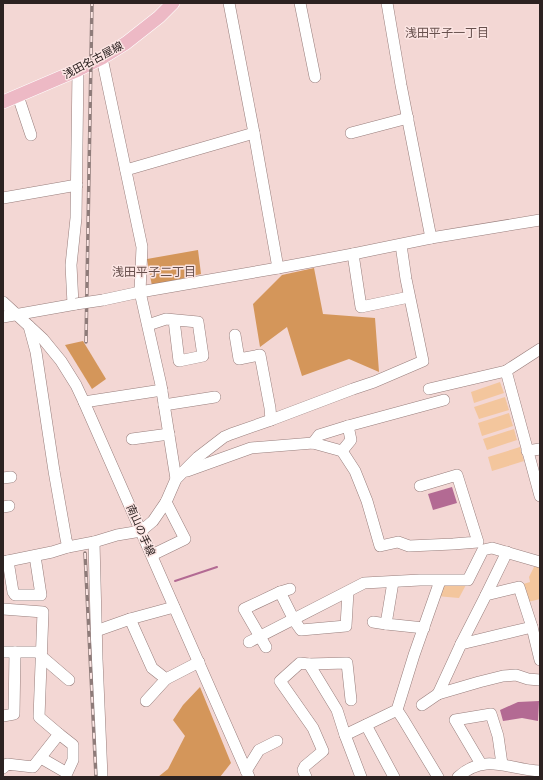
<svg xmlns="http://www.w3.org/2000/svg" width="543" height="780" font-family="'Noto Sans','Noto Sans JP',sans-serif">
  <rect width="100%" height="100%" fill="#f3d7d4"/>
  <!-- green -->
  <g fill="#f3c69d">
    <path d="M 500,382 L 504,393 L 474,403 L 471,392 Z"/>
    <path d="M 505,397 L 509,410 L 479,419 L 474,407 Z"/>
    <path d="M 509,413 L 513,426 L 482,436 L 478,423 Z"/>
    <path d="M 514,429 L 517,440 L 487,450 L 483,439 Z"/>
    <path d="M 520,447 L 524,461 L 492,471 L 488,457 Z"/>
    <path d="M 540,566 L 540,599 L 528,602 L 523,584 L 530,582 L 529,577 L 534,567 Z"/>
    <path d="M 468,581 L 459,598 L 436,596 L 441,582 Z"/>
  </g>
  <!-- forest -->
  <g fill="#d4965a">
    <path d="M 198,250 L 201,274 L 152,286 L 147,259 Z"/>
    <path d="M 314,268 L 323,314 L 375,318 L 379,372 L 349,359 L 302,376 L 287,327 L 260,347 L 253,304 L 282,275 Z"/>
    <path d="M 83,341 L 106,379 L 92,389 L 65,345 Z"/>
    <path d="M 200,687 L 231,763 L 220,777 L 158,777 L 168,769 L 185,736 L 173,720 L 183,705 Z"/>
  </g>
  <!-- water -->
  <g fill="#b36a93">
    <path d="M 452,487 L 457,503 L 433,510 L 428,494 Z"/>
    <path d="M 539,701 L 538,721 L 522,718 L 503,721 L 500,710 L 518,702 Z"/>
  </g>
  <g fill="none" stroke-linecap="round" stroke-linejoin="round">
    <!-- stream -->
    <path stroke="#b36a93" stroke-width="2" d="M 175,581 L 217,567"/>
    <defs>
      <g id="minor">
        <path d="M 229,3 L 254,133 L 278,268"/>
        <path d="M 300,3 L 315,77"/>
        <path d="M 387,3 L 401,85 L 431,238"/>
        <path d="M 102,58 L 142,247 L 140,292 L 161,385 L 176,479"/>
        <path d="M 18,96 L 31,135"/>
        <path d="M 351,133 L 408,118"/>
        <path d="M 126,170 L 254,133"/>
        <path d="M 3,198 L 77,185"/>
        <path d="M 353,254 L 361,307 L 409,297"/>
        <path d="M 103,300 L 140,292 L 278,268 L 353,254 L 431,238 L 540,220"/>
        <path d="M 3,302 L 43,339 L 61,361 L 76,385 L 84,402 L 249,777"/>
        <path d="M 73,304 L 71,265 L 76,218 L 78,70"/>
        <path d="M 3,317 L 76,304"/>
        <path d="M 148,325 L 166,319 L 198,322 L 203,356 L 179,361 L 174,320"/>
        <path d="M 29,326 L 36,352 L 54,471 L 66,539 L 68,547"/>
        <path d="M 235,335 L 239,359 L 260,355 L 270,408 L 271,420"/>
        <path d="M 506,371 L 540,496"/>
        <path d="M 429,389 L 506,371 L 540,349"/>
        <path d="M 84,402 L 162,390"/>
        <path d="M 164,405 L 215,397"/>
        <path d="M 132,439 L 169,434"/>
        <path d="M 313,443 L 319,435 L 348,426 L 444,400"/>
        <path d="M 342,451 L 351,440 L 348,426"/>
        <path d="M 527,451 L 540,449"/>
        <path d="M 187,471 L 251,448 L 313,443 L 342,451 L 355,471 L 367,501 L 380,546 L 398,542 L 409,546 L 453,544 L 478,542 L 457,475 L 420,486"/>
        <path d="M 3,478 L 11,477"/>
        <path d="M 3,507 L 9,506"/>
        <path d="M 94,542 L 97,659 L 102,777"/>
        <path d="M 152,555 L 185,539 L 166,502"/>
        <path d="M 8,561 L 13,592 L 15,595 L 41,595 L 35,556"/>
        <path d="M 3,562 L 52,552 L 68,547 L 94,542 L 117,535 L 141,531 L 153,521 L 166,502 L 176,479 L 198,457 L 224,437 L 231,434 L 271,420 L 353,389 L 374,382 L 423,361 L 406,279 L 401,245"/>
        <path d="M 393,582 L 386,624 L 424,628"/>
        <path d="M 280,592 L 290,589"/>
        <path d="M 486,595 L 507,552"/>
        <path d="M 3,609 L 43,612 L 39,717 L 59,734 L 33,767 L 7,764 L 3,768"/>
        <path d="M 130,619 L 152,668 L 166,679 L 199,662"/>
        <path d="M 373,622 L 386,624"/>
        <path d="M 96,631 L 130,619 L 174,607"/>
        <path d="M 249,642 L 364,583 L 420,580 L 468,580 L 483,550 L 492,548 L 540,562"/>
        <path d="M 461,644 L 532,627"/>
        <path d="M 266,647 L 244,609 L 280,592 L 294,620 L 301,630 L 346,626 L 348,592"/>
        <path d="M 3,652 L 41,652"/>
        <path d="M 41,656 L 69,680"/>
        <path d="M 540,660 L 532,627 L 519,587 L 486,595 L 461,644 L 438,694 L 479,682 L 503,676 L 516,675 L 528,679 L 540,680"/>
        <path d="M 309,664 L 347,663 L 351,700"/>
        <path d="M 146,701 L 166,679"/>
        <path d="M 422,705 L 438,694"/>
        <path d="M 397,710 L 403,719 L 438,777"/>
        <path d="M 3,716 L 14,714 L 15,652"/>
        <path d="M 366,725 L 394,777"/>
        <path d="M 345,735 L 397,710 L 414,655 L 440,581"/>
        <path d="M 41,758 L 67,773 L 73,760 L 73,745 L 59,734"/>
        <path d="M 481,764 L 455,720 L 491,714 L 498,736 L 502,764"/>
        <path d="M 246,771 L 259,750 L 277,741"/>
        <path d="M 306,777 L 303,770 L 305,766 L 323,751 L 313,728 L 280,681 L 300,663 L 309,664 L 337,710 L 345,735 L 361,777"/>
        <path d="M 458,777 C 486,752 509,770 540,771"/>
      </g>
      <path id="major" d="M 3,102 L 78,70 L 102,58 L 126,43 L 159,17 L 173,3"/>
    </defs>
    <!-- minor casing -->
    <use href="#minor" stroke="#987e7c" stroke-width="12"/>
    <!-- major casing -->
    <use href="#major" stroke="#fff" stroke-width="14"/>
    <!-- minor -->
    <use href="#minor" stroke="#fff" stroke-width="11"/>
    <!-- major -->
    <use href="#major" stroke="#edb9c5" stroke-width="13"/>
    <defs>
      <g id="rail">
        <path d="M 86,342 L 92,3"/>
        <path d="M 85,553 L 96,777"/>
      </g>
    </defs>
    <!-- rail casing -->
    <use href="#rail" stroke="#8e7b79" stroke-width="3.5"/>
    <!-- rail -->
    <use href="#rail" stroke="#fce5e3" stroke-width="2" stroke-dasharray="6" stroke-linecap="butt"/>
    <defs>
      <path id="minor-bridge" d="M 76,304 L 103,300"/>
    </defs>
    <!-- minor-bridge casing -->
    <use href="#minor-bridge" stroke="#987e7c" stroke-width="12" stroke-linecap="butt"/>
    <!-- minor-bridge -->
    <use href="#minor-bridge" stroke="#fff" stroke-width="11"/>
  </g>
  <g text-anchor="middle" stroke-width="3" stroke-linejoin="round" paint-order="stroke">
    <!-- street labels -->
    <g font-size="11" fill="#2c2221" stroke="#fce5e3">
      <text transform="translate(93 60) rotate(-28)" y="4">浅田名古屋線</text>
      <text transform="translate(141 530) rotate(66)" y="4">南山の手線</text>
    </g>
    <!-- neighbourhood labels -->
    <g font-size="12" fill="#67504d" stroke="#fce5e3">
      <text x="447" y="37">浅田平子一丁目</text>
      <text x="154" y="276">浅田平子二丁目</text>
    </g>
  </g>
  <!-- border -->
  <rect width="543" height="780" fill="none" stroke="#2c2221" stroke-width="8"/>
</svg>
